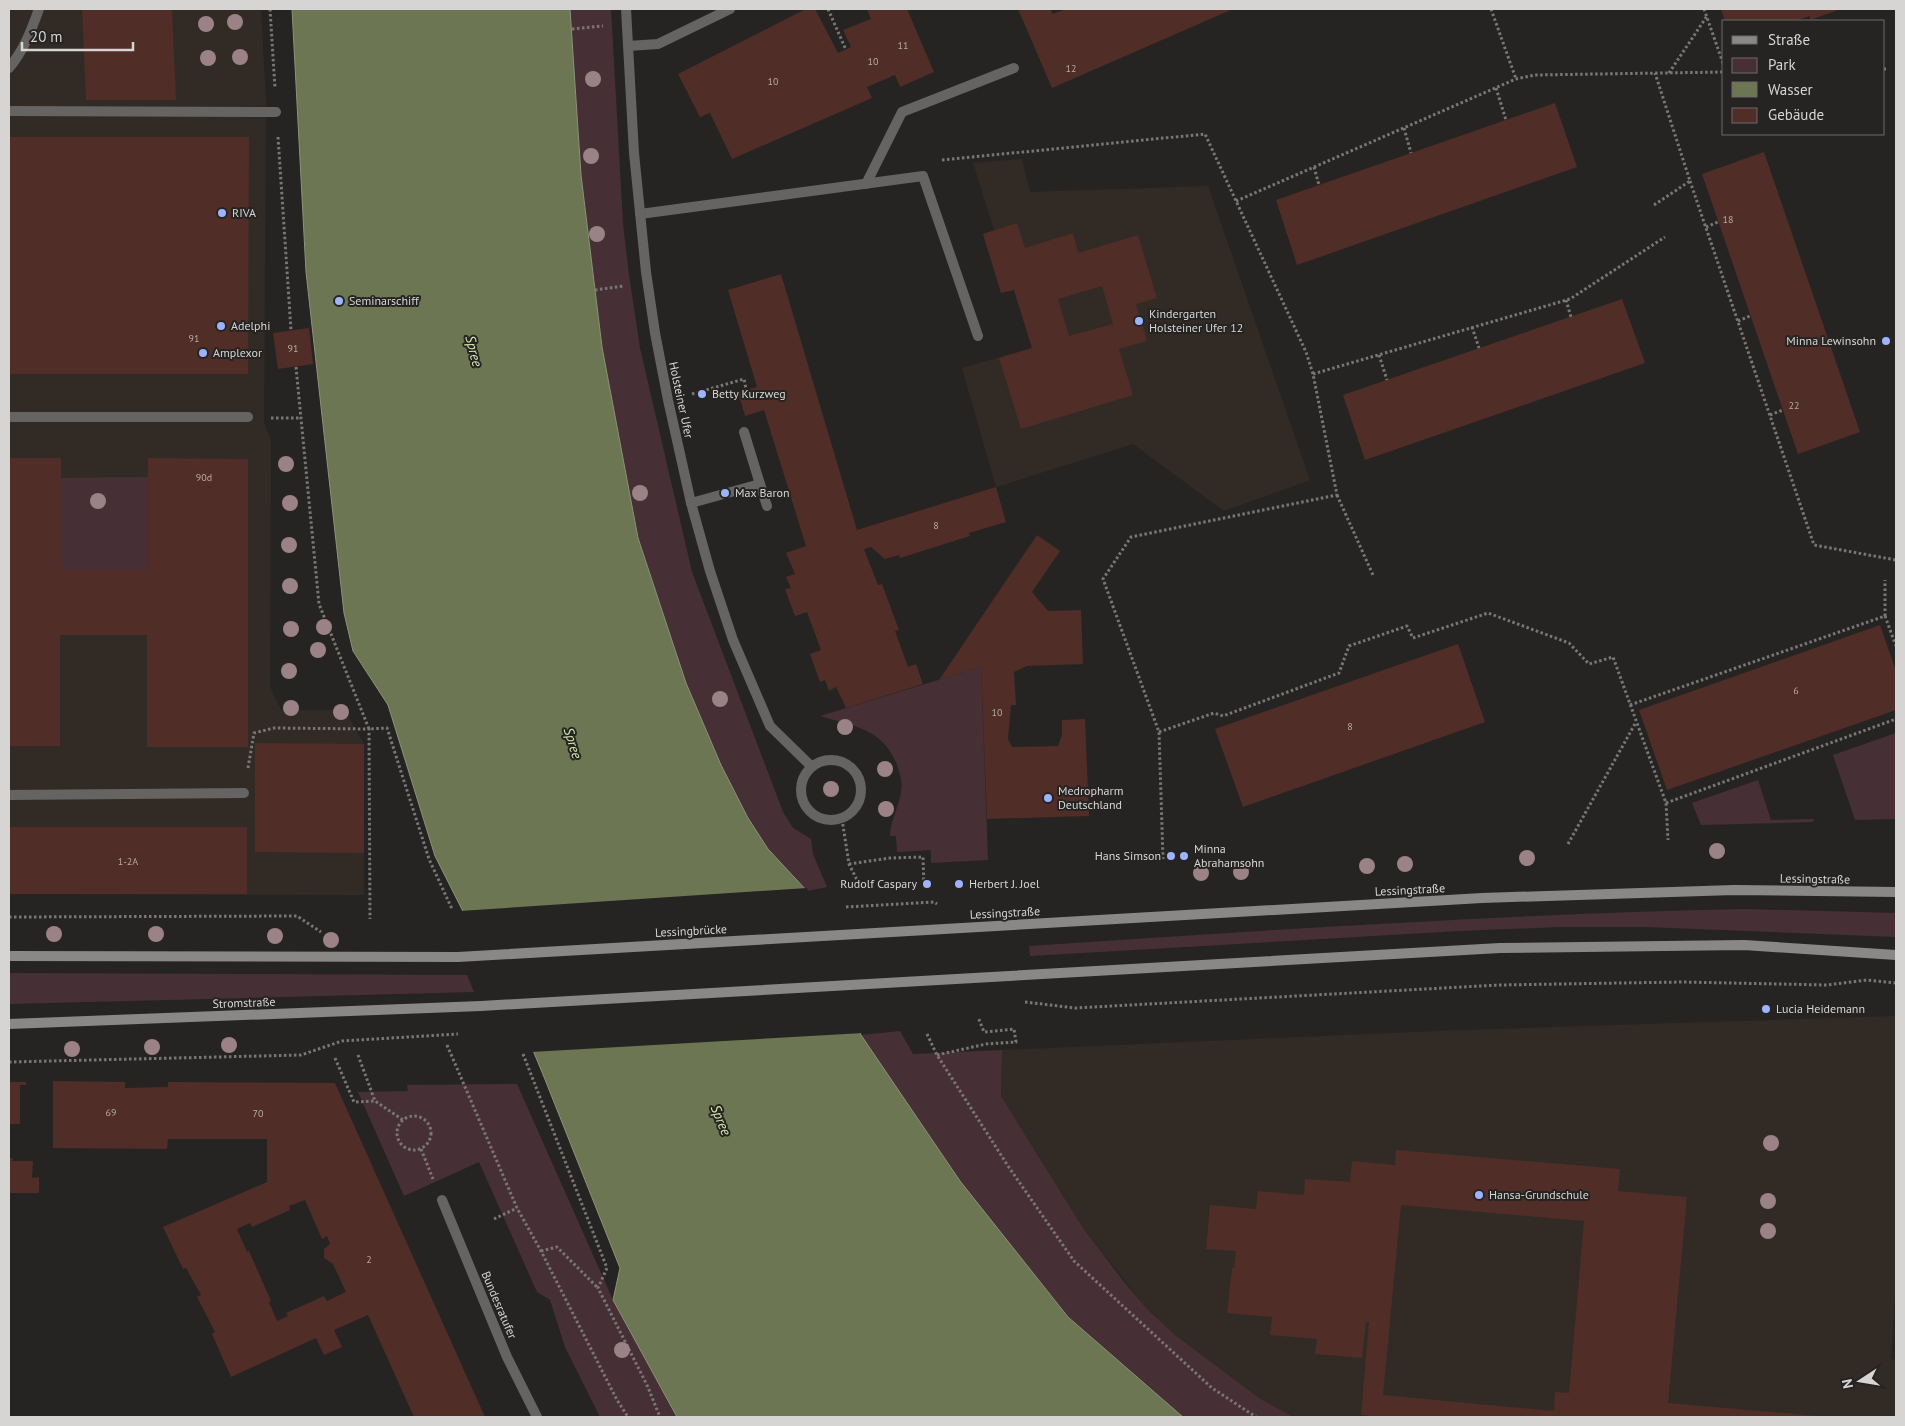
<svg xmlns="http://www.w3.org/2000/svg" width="1905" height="1426" font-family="'PT Sans',sans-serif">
  <rect width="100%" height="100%" fill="#262422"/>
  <!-- built -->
  <g fill="#322b25">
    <path d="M 9,9 L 261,9 L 266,102 L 264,423 L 271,441 L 270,687 L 281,710 L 345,710 L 364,744 L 364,895 L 9,894 Z"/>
    <path d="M 1022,159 L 1030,192 L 1208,186 L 1310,480 L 1224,511 L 1133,444 L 996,487 L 962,368 L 1032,348 L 1014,290 L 1001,293 L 983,234 L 994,230 L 973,163 Z"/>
    <path d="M 1896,1016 L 1896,1282 L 1891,1359 L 1896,1360 L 1896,1417 L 1293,1417 L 1259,1398 L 1175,1335 L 1148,1310 L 1083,1228 L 1001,1096 L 1002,1050 L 1462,1030 Z"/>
  </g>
  <!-- green -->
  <g fill="#463036">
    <path d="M 570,9 L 611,9 L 623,224 L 629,275 L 640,348 L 692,572 L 783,812 L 793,828 L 811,839 L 813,854 L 827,887 L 807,891 L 768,849 L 748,818 L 721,765 L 686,683 L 638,538 L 602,347 L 581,175 Z"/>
    <path d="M 148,477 L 147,570 L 61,570 L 60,478 Z"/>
    <path d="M 981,667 L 988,860 L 931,863 L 931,850 L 897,852 L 896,836 L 890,836 C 890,821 899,807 901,792 C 903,782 900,774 897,765 C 883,728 853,726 820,716 Z"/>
    <path d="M 1896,733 L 1896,819 L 1855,820 L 1833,755 Z"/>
    <path d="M 1758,780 L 1771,820 L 1814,819 L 1813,822 L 1701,825 L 1692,803 Z"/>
    <path d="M 1746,909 L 1896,913 L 1896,937 L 1646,927 L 1559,927 L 1459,931 L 1030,956 L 1029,946 C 1268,930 1507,914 1746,909 Z"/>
    <path d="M 9,973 L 467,975 L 474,992 L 9,1004 Z"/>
    <path d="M 900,1031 L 913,1054 L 1002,1050 L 1001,1096 L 1083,1228 L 1125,1283 L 1148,1310 L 1175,1335 L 1259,1398 L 1293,1417 L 1183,1417 L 1068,1317 L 960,1181 L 861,1035 Z"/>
    <path d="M 517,1084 L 613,1300 L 677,1417 L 600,1417 L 565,1347 L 550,1300 L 537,1292 L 479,1162 L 404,1196 L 358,1092 L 408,1091 L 407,1085 Z"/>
  </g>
  <!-- water -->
  <path fill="#6c7653" stroke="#8c927a" d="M 292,9 L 570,9 L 581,175 L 602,347 L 638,538 L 686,683 L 721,765 L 748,818 L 768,849 L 807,891 L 861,1035 L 960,1181 L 1068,1317 L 1183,1417 L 677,1417 L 613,1300 L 620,1268 L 544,1077 L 532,1048 L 435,856 L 388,705 L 353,651 L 344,613 L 306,272 Z"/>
  <!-- pier -->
  <path fill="#262422" d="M 807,888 L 863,1033 L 531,1052 L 460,911 Z"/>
  <!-- building -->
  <g fill="#502d26" fill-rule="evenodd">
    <path d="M 82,9 L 172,9 L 176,100 L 86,100 Z"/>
    <path d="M 806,9 L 815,9 L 838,53 L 851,47 L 843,30 L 871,19 L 867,9 L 907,9 L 934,72 L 900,87 L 895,75 L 867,87 L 872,98 L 732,159 L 710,113 L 700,117 L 678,74 Z"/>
    <path d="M 1018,9 L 1050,9 L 1053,14 L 1066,9 L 1233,9 L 1052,88 Z"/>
    <path d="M 1721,9 L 1841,9 L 1810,20 L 1810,16 L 1794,21 L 1725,21 Z"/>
    <path d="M 1555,103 L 1577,167 L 1297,265 L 1276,200 Z"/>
    <path d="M 9,137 L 249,137 L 248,374 L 9,374 Z"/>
    <path d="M 1764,152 L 1860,432 L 1798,454 L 1702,174 Z"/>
    <path d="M 1017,223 L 1025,248 L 1073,233 L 1078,253 L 1138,235 L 1157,298 L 1136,304 L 1147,341 L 1119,349 L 1133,395 L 1021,429 L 999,358 L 1032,348 L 1014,290 L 1001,293 L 983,234 ZM 1102,286 L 1113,324 L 1069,336 L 1058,299 Z"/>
    <path d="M 781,274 L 857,530 L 996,487 L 1006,522 L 969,533 L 970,536 L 900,558 L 899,555 L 885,559 L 871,547 L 864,549 L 878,585 L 882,584 L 899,630 L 895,631 L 908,667 L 916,664 L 923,684 L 846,708 L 836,687 L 829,691 L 825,680 L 820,682 L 810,654 L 821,650 L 807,612 L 795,616 L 785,589 L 791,588 L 786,577 L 795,574 L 786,553 L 806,546 L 764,410 L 745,416 L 738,392 L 757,387 L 728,290 Z"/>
    <path d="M 1622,299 L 1645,363 L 1365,460 L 1343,395 Z"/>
    <path d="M 309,328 L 313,364 L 278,369 L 273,333 Z"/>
    <path d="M 9,458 L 61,458 L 61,570 L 147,570 L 148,458 L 248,459 L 248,747 L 147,747 L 147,635 L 60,635 L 60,746 L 9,746 Z"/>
    <path d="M 1037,535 L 1060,551 L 1032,592 L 1048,611 L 1081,610 L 1083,664 L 1027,666 L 1014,672 L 1016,705 L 1011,705 L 1008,739 L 1012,747 L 1058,746 L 1062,735 L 1062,720 L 1085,719 L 1089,816 L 987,819 L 981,667 L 939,680 Z"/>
    <path d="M 1880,625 L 1896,671 L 1896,710 L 1667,790 L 1639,710 Z"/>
    <path d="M 1458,644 L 1485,722 L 1243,807 L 1215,729 Z"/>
    <path d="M 255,743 L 364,744 L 364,853 L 255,852 Z"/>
    <rect x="9" y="827" width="238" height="67"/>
    <path d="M 53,1081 L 125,1082 L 125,1088 L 168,1087 L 168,1082 L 335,1083 L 485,1417 L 414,1417 L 368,1315 L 334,1330 L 342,1347 L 324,1355 L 316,1338 L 231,1377 L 212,1334 L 215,1332 L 197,1297 L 201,1295 L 186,1268 L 183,1269 L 163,1227 L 267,1182 L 267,1139 L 168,1139 L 167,1149 L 53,1148 ZM 305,1200 L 322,1239 L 327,1236 L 330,1244 L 324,1249 L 324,1258 L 333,1264 L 346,1292 L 327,1301 L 324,1296 L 286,1313 L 288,1316 L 277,1321 L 269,1302 L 271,1301 L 249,1251 L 247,1252 L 237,1229 L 250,1223 L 252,1227 L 290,1210 L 289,1206 Z"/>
    <path d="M 9,1082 L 26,1082 L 26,1085 L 20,1085 L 20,1124 L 9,1124 Z"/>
    <path d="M 1396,1150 L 1620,1169 L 1618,1191 L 1687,1197 L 1668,1403 L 1817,1416 L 1817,1417 L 1382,1417 L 1361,1415 L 1369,1322 L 1366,1322 L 1362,1358 L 1315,1354 L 1317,1339 L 1270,1335 L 1272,1317 L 1227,1313 L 1232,1268 L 1234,1268 L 1236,1251 L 1206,1249 L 1210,1205 L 1256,1209 L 1258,1191 L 1304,1195 L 1305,1179 L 1350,1182 L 1352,1161 L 1395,1165 ZM 1401,1205 L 1584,1221 L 1569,1393 L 1555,1392 L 1554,1411 L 1383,1395 Z"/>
    <path d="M 9,1158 L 13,1158 L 12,1161 L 33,1161 L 32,1178 L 39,1177 L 39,1193 L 9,1193 Z"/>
  </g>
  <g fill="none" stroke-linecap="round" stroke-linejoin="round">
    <!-- path -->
    <g stroke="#797776" stroke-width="3" stroke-dasharray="2.5 2.5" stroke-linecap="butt">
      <path d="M 270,9 L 275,88"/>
      <path d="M 828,9 L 846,50"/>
      <path d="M 1491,9 L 1516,79"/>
      <path d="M 1704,9 L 1724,66"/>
      <path d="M 572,29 L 603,26"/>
      <path d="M 1884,69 L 1886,69"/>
      <path d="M 1669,73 L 1707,16"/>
      <path d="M 1496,88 L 1506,120"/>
      <path d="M 1404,128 L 1411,153"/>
      <path d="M 278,137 L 291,330"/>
      <path d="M 942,160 L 1205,134 L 1306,352 L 1313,374 L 1337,495 L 1131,537 L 1103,579 L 1159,732 L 1163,859"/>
      <path d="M 1314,167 L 1319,185"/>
      <path d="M 1690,181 L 1814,545 L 1896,560"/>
      <path d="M 1236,201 L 1516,79 L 1535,75 L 1724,72"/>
      <path d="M 1654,205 L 1690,181 L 1655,73"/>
      <path d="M 1706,227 L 1718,222"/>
      <path d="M 595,290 L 624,286"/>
      <path d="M 1566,300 L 1571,317"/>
      <path d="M 1738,321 L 1750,316"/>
      <path d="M 1472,327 L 1479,348"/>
      <path d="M 1379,355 L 1387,380"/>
      <path d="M 296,367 L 319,604 L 369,729 L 387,728 L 429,859 L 452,909"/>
      <path d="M 1313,374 L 1570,299 L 1665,237"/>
      <path d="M 692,394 L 744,379 L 746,389"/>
      <path d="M 1770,415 L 1783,410"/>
      <path d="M 271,418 L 301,418"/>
      <path d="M 1337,495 L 1373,575"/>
      <path d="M 1885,616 L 1896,646"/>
      <path d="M 1630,705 L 1885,616 L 1885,580"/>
      <path d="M 1159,732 L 1214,713 L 1223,716 L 1339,673 L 1349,646 L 1407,626 L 1413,638 L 1488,613 L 1569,643 L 1589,664 L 1613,657 L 1666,803 L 1668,840"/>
      <path d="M 248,768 L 254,733 L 274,728 L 369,729 L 370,919"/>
      <path d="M 1666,803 L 1896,719"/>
      <path d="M 842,819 L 849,864 L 857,880"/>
      <path d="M 1568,844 L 1636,722"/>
      <path d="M 849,864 L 890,858 L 923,857 L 924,888"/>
      <path d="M 846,907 L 934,902 L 937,904"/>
      <path d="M 9,917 L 297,916 L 321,932"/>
      <path d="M 1025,1002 L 1075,1008 L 1499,985 L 1682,982 L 1827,985 L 1867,980 L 1896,983"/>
      <path d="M 927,1034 L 937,1055 L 1008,1166 L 1074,1261 L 1212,1388 L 1256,1417"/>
      <path d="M 447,1045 L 517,1208 L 541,1251 L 617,1400 L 628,1417"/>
      <path d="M 523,1054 L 607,1268 L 598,1288 L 647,1385 L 660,1417"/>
      <path d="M 358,1055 L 375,1101 L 403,1120"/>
      <path d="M 937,1055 L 986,1044 L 1016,1042 L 1014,1029 L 984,1032 L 978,1017"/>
      <path d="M 335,1058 L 354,1102 L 375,1101"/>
      <path d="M 9,1062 L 301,1055 L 342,1041 L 458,1034"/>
      <circle cx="414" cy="1133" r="17"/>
      <path d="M 421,1149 L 433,1179"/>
      <path d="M 494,1219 L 517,1208"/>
      <path d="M 541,1251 L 557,1247 L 598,1288"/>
    </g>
    <!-- lane -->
    <g stroke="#656463" stroke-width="10">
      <path d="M 628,46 L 658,44 L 730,9"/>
      <path d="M 9,68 C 24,50 31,31 39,9"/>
      <path d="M 9,111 L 276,112"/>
      <path d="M 866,184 L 902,112 L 1014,68"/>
      <path d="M 640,214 L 923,176 L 978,336"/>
      <path d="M 9,417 L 248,417"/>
      <path d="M 744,432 L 760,484"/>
      <path d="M 691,503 L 760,484 L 767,506"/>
      <path d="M 9,795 L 244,793"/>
    </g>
    <!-- street -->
    <g stroke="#656463" stroke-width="10">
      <path d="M 626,9 L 634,153 L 646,272 L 655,333 L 668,400 L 691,503 L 710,571 L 733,640 L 770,726 L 811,766"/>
      <circle cx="831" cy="790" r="30"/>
      <path d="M 442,1200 L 507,1357 L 537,1417"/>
    </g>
    <!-- secondary -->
    <g stroke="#898886" stroke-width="10">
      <path d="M 9,956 L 458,957 L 1482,898 L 1734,890 L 1896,892"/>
      <path d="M 9,1024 L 481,1006 L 1500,948 L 1744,945 L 1896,955"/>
    </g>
  </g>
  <!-- trees -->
  <g fill="#9b8287">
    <circle cx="235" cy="22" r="8"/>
    <circle cx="206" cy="24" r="8"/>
    <circle cx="240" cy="57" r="8"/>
    <circle cx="208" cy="58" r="8"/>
    <circle cx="593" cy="79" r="8"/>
    <circle cx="591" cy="156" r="8"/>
    <circle cx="597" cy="234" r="8"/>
    <circle cx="286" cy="464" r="8"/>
    <circle cx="640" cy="493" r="8"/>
    <circle cx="98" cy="501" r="8"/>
    <circle cx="290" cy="503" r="8"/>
    <circle cx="289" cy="545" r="8"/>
    <circle cx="290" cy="586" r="8"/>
    <circle cx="324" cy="627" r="8"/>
    <circle cx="291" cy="629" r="8"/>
    <circle cx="318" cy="650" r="8"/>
    <circle cx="289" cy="671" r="8"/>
    <circle cx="720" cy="699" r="8"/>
    <circle cx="291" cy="708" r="8"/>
    <circle cx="341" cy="712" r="8"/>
    <circle cx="845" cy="727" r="8"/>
    <circle cx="885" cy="769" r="8"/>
    <circle cx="831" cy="789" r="8"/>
    <circle cx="886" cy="809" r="8"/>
    <circle cx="1717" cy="851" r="8"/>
    <circle cx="1527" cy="858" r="8"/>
    <circle cx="1405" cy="864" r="8"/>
    <circle cx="1367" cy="866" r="8"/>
    <circle cx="1241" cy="872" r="8"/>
    <circle cx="1201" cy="873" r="8"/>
    <circle cx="54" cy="934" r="8"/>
    <circle cx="156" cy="934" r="8"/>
    <circle cx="275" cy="936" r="8"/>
    <circle cx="331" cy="940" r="8"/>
    <circle cx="229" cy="1045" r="8"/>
    <circle cx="152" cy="1047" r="8"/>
    <circle cx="72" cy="1049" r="8"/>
    <circle cx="1771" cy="1143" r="8"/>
    <circle cx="1768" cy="1201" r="8"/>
    <circle cx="1768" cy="1231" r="8"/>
    <circle cx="622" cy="1350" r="8"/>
  </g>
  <!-- markers -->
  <g fill="#9eb3fd" stroke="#262422" stroke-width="2">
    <circle cx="222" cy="213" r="5"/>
    <circle cx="339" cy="301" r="5"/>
    <circle cx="1139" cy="321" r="5"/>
    <circle cx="221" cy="326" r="5"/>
    <circle cx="1886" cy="341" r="5"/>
    <circle cx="203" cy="353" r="5"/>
    <circle cx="702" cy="394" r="5"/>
    <circle cx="725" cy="493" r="5"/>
    <circle cx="1048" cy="798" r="5"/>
    <circle cx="1171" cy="856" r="5"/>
    <circle cx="1184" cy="856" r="5"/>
    <circle cx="927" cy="884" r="5"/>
    <circle cx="959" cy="884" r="5"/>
    <circle cx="1766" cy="1009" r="5"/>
    <circle cx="1479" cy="1195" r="5"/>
  </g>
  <g text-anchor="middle" stroke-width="4" stroke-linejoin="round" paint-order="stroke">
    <!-- number labels -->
    <g font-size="10" fill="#b5aba8">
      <text x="903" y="49">11</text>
      <text x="873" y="65">10</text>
      <text x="1071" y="72">12</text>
      <text x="773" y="85">10</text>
      <text x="1728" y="223">18</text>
      <text x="194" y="342">91</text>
      <text x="293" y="352">91</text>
      <text x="1794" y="409">22</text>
      <text x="204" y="481">90d</text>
      <text x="936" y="529">8</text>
      <text x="1796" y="694">6</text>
      <text x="997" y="716">10</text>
      <text x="1350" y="730">8</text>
      <text x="128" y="865">1-2A</text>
      <text x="111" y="1116">69</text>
      <text x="258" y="1117">70</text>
      <text x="369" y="1263">2</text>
    </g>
    <!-- poi labels -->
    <g font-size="12" fill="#d7d5d4" stroke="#262422" text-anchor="start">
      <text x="232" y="217">RIVA</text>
      <text x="349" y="305">Seminarschiff</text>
      <text x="1149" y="318">Kindergarten<tspan x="1149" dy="14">Holsteiner Ufer 12</tspan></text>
      <text x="231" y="330">Adelphi</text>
      <text x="1876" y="345" text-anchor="end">Minna Lewinsohn</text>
      <text x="213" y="357">Amplexor</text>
      <text x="712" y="398">Betty Kurzweg</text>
      <text x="735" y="497">Max Baron</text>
      <text x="1058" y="795">Medropharm<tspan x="1058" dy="14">Deutschland</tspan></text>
      <text x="1194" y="853">Minna<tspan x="1194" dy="14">Abrahamsohn</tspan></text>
      <text x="1161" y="860" text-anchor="end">Hans Simson</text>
      <text x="917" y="888" text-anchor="end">Rudolf Caspary</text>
      <text x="969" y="888">Herbert J. Joel</text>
      <text x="1776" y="1013">Lucia Heidemann</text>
      <text x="1489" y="1199">Hansa-Grundschule</text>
    </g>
    <!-- street labels -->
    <g font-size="12" fill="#d7d5d4" stroke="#262422">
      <text transform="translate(681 400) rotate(78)" y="4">Holsteiner Ufer</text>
      <text transform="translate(1815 879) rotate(1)" y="4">Lessingstraße</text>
      <text transform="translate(1410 890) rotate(-3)" y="4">Lessingstraße</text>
      <text transform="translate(1005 913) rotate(-3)" y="4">Lessingstraße</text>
      <text transform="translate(691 931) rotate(-3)" y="4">Lessingbrücke</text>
      <text transform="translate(244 1003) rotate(-2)" y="4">Stromstraße</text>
      <text transform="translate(499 1305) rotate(67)" y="4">Bundesratufer</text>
    </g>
    <!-- water labels -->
    <g font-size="14" font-style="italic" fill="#d5e8aa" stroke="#262422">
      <text transform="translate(474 351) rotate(76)" y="5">Spree</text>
      <text transform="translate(573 743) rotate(73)" y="5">Spree</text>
      <text transform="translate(721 1120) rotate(68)" y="5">Spree</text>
    </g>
  </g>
  <!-- border -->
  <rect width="1905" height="1426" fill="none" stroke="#d7d5d4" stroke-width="20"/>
  <!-- legend -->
  <rect x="1722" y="20" width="162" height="115" fill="#262422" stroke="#6d6b69"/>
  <rect x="1732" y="36" width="25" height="8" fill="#898886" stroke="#6d6b69"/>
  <text x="1768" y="45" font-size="15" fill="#d7d5d4">Straße</text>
  <rect x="1732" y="58" width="25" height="15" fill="#463036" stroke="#6d6b69"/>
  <text x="1768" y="70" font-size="15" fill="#d7d5d4">Park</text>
  <rect x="1732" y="82" width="25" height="15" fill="#6c7653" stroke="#6d6b69"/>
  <text x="1768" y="95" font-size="15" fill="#d7d5d4">Wasser</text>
  <rect x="1732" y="108" width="25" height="15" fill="#502d26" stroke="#6d6b69"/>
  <text x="1768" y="120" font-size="15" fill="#d7d5d4">Gebäude</text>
  <!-- north arrow -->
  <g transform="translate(1860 1381) rotate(258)" stroke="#262422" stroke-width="4" paint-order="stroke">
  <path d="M0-4L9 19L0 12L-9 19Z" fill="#d7d5d4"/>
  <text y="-8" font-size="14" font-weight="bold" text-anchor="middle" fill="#d7d5d4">N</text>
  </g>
  <!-- scale -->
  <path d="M22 42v8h111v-8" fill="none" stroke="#d7d5d4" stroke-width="2.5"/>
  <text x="30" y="42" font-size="15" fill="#d7d5d4" stroke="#262422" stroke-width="4" paint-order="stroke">20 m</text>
</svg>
